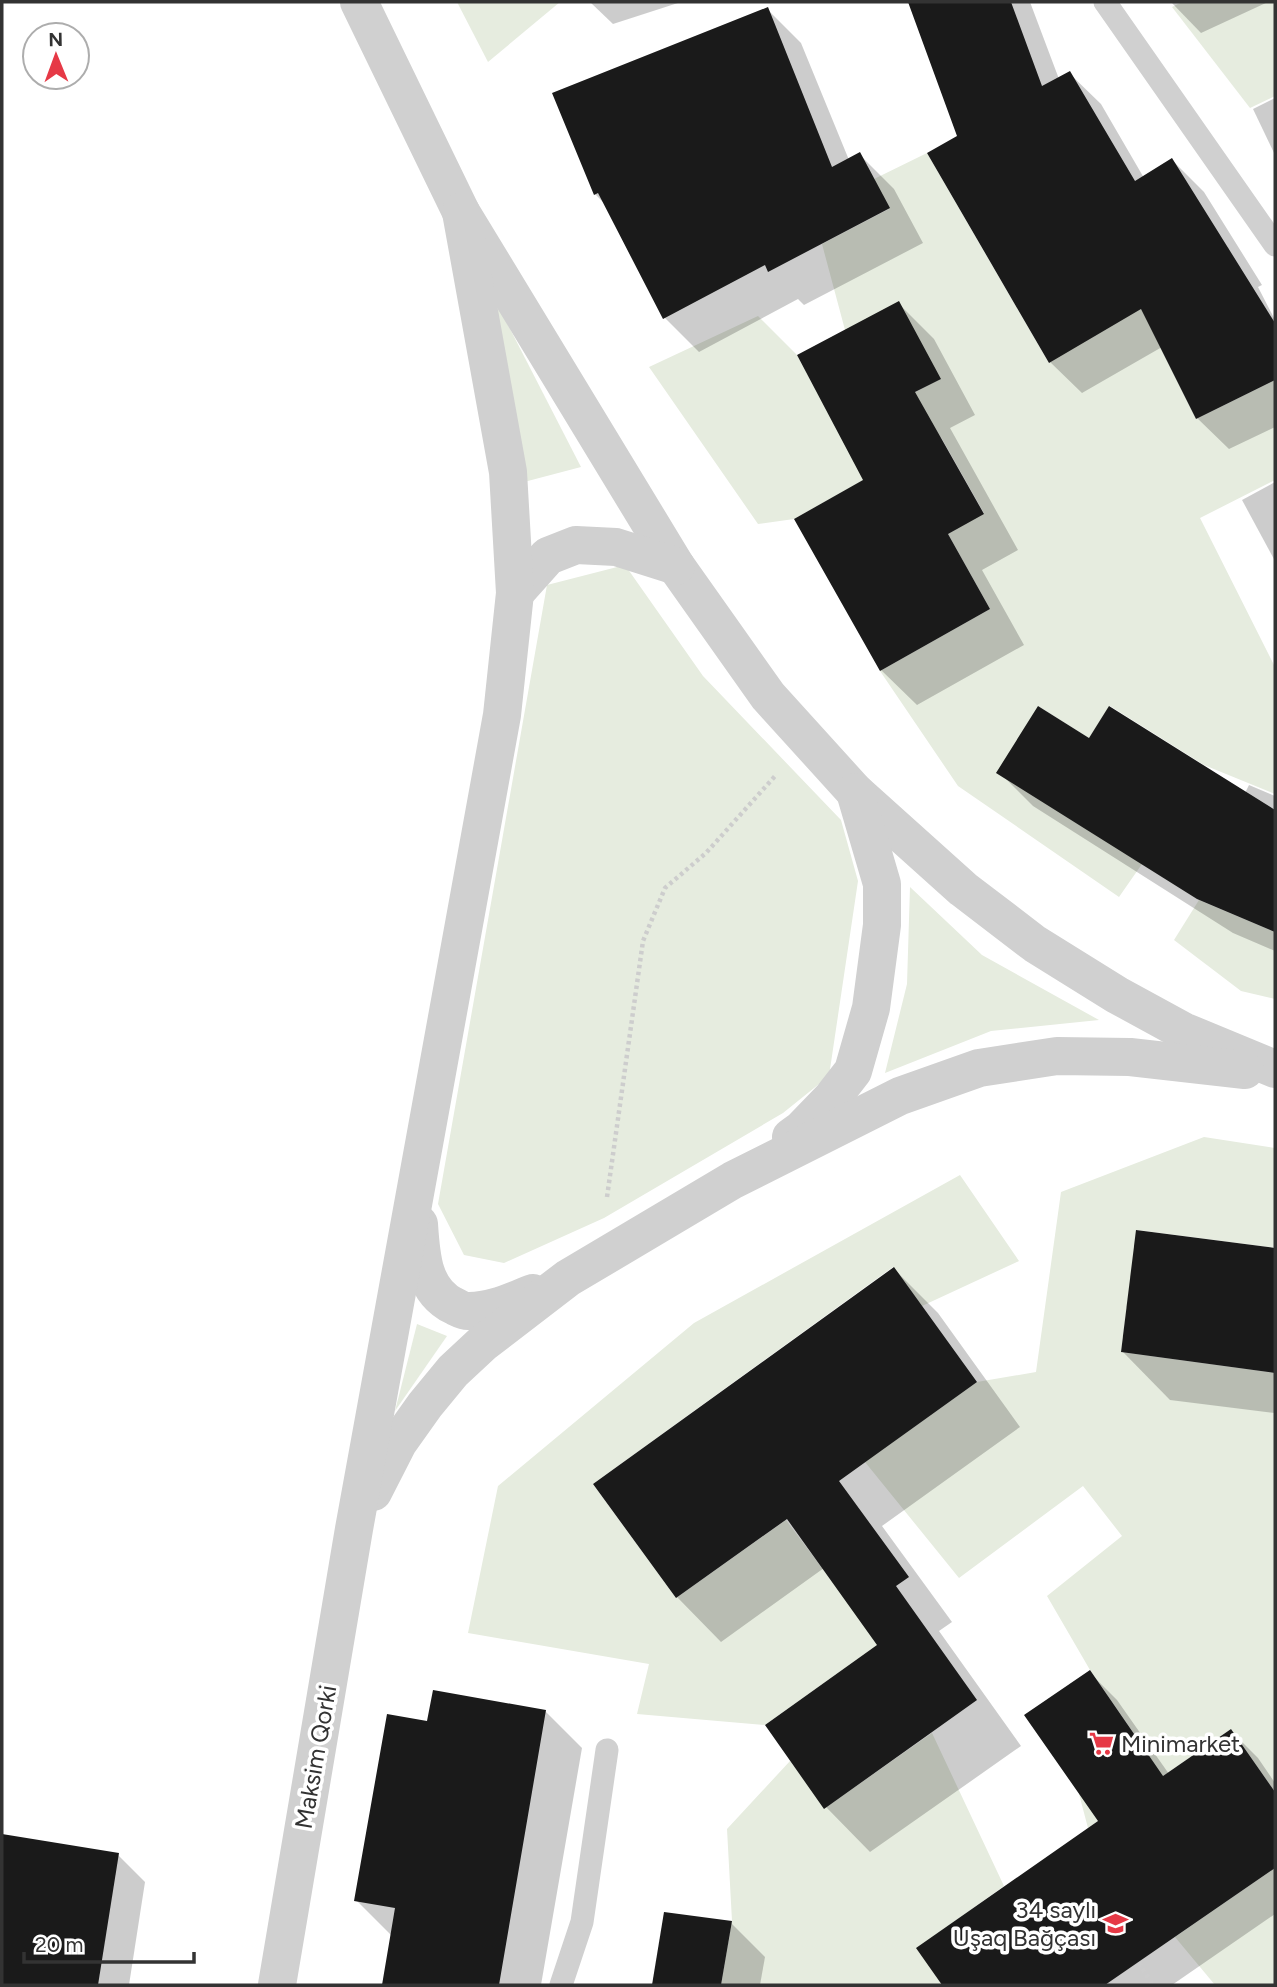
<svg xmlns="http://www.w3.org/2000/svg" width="1277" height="1987" font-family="Figtree,sans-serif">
  <rect width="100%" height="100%" fill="#fff"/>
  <!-- green -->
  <g fill="#e6ecdf">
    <path d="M 457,2 L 560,2 L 488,62 Z"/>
    <path d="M 1182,2 L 1275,2 L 1275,96 L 1250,108 L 1172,7 Z"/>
    <path d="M 927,153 L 1049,363 L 1130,307 L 1228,247 L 1250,299 L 1159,344 L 1196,419 L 1275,380 L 1275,480 L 1200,518 L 1275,667 L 1275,794 L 1204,765 L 1110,706 L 1089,738 L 1038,706 L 1142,864 L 1119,897 L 958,786 L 880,671 L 990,609 L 948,534 L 984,513 L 941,437 L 794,519 L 758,524 L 649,367 L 758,316 L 797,355 L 839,433 L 940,379 L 845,330 L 822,244 L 889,209 L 874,179 Z"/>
    <path d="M 490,290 L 581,467 L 524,482 Z"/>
    <path d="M 625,565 L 703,676 L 841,820 L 858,881 L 829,1076 L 783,1113 L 604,1218 L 504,1263 L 464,1255 L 438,1204 L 547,585 Z"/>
    <path d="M 910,887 L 982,955 L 1099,1020 L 991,1031 L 885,1073 L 907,984 Z"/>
    <path d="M 1199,900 L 1275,932 L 1275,999 L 1241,991 L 1174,940 Z"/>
    <path d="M 1204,1137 L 1275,1148 L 1275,1248 L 1137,1230 L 1121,1352 L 1275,1373 L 1275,1792 L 1231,1729 L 1088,1828 L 1079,1794 L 1144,1748 L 1090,1670 L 1047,1596 L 1122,1536 L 1083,1486 L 959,1578 L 865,1462 L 977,1382 L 1036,1372 L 1061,1192 Z"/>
    <path d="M 960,1175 L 1019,1261 L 922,1306 L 893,1267 L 593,1484 L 676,1598 L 786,1520 L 879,1644 L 765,1725 L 637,1714 L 649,1664 L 468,1633 L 498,1486 L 694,1323 Z"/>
    <path d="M 417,1324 L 447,1336 L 395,1411 Z"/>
    <path d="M 932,1733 L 1004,1886 L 917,1948 L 942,1985 L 721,1985 L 732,1921 L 727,1829 L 790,1761 L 825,1808 Z"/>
    <path d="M 1275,1868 L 1275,1985 L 1215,1985 L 1175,1937 Z"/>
  </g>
  <!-- shadow -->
  <g fill="#0003">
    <path d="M 590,2 L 681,2 L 613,24 Z"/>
    <path d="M 910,2 L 1030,2 L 1059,79 L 1069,73 L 1101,104 L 1144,178 L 1172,160 L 1204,192 L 1262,285 L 1258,287 L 1275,320 L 1275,427 L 1229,449 L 1197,418 L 1162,347 L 1082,393 L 1050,362 L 959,137 Z"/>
    <path d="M 1171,2 L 1268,2 L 1201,33 Z"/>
    <path d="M 767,9 L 801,43 L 849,160 L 860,155 L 894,189 L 923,243 L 804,305 L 798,299 L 699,352 L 665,318 L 605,204 L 595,194 Z"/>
    <path d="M 1275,98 L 1275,155 L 1253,109 Z"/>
    <path d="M 899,304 L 934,339 L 975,415 L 950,428 L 1018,550 L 982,570 L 1024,645 L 917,705 L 881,670 L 865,481 Z"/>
    <path d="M 1275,482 L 1275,561 L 1242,500 Z"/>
    <path d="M 1090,740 L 1245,793 L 1249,785 L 1275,796 L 1275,951 L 1233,933 L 1033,806 L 999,772 Z"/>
    <path d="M 1138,1232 L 1275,1250 L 1275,1413 L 1170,1400 L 1123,1352 Z"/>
    <path d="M 894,1269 L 938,1313 L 1020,1427 L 882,1526 L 952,1622 L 939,1631 L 1021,1746 L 870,1852 L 826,1807 L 879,1646 L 824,1568 L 721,1642 L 677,1597 Z"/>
    <path d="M 1089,1672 L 1117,1700 L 1169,1774 L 1231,1731 L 1258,1758 L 1275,1783 L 1275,1914 L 1172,1985 L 945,1985 L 919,1949 L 1101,1822 Z"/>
    <path d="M 545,1711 L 582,1748 L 541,1985 L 384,1985 L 392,1936 L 356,1900 L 429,1723 Z"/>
    <path d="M 2,1836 L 118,1855 L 145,1882 L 129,1985 L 2,1985 Z"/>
    <path d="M 665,1914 L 731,1923 L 765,1957 L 760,1985 L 654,1985 Z"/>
  </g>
  <!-- building -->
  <g fill="#1a1a1a">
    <path d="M 908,2 L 1011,2 L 1042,86 L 1070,71 L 1135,181 L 1172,158 L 1275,323 L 1275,380 L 1196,419 L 1141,309 L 1049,363 L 927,153 L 957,136 Z"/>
    <path d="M 768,7 L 832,167 L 860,152 L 890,208 L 768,272 L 765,265 L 663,319 L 598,193 L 594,195 L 552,93 Z"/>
    <path d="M 899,301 L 941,379 L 915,392 L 984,514 L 948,534 L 990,609 L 880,671 L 794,519 L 863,480 L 797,355 Z"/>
    <path d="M 1038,706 L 1089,738 L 1109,706 L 1275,810 L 1275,932 L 1197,899 L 996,773 Z"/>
    <path d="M 1136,1230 L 1275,1248 L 1275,1373 L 1121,1352 Z"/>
    <path d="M 894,1267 L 977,1382 L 839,1481 L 909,1577 L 896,1586 L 977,1700 L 824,1809 L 765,1725 L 877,1645 L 787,1519 L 676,1598 L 593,1484 Z"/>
    <path d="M 1090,1670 L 1163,1776 L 1231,1729 L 1275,1792 L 1275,1868 L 1105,1985 L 942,1985 L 916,1948 L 1098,1821 L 1024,1715 Z"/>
    <path d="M 433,1690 L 546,1710 L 499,1985 L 382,1985 L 395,1908 L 354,1901 L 387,1714 L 427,1721 Z"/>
    <path d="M 2,1834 L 119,1853 L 98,1985 L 2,1985 Z"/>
    <path d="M 664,1912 L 732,1921 L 721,1985 L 652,1985 Z"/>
  </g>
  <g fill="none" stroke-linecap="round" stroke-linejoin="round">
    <!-- path -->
    <g stroke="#cdcdcd" stroke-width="4.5" stroke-dasharray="3.5 3.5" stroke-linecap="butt">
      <path d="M 607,1197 L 643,941 L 665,888 L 706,853 L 776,775"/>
      <path d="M 1139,1963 L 1153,1985"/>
    </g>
    <!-- service -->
    <g stroke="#d0d0d0" stroke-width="23">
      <path d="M 1105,2 L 1275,245"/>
      <path d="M 561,1985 L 582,1922 L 607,1750"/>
    </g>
    <!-- minor -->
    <g stroke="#d0d0d0" stroke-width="38">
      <path d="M 359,2 L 461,212 L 676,566 L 768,696 L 855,792 L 963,889 L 1035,944 L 1117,995 L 1183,1031 L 1275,1069"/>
      <path d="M 515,593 L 548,556 L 576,545 L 616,547 L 676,566"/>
      <path d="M 791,1137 L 802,1129 L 832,1098 L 853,1071 L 871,1008 L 882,925 L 882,884 L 855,792"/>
      <path d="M 419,1224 C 421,1256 423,1291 454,1306 C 459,1308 464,1312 469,1311 C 492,1311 512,1301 533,1293"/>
      <path d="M 373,1492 L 398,1443 L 425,1405 L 453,1371 L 482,1344 L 568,1278 L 733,1180 L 900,1096 L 979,1068 L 1057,1056 L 1130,1057 L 1245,1070"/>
      <path d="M 277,1985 L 354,1529 L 502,715 L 515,593 L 508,472 L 461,212"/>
    </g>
  </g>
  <!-- icons -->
  <defs>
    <symbol id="supermarket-bare" viewBox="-9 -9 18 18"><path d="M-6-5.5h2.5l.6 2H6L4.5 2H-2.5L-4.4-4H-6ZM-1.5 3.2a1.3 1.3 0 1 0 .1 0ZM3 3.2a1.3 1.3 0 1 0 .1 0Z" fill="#e63946" stroke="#fff" stroke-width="2.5" paint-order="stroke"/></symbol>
    <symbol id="school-bare" viewBox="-9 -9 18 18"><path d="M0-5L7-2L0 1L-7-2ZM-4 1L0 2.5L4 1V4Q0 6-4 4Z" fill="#e63946" stroke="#fff" stroke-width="2.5" paint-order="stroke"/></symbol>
  </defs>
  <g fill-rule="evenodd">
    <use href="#supermarket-bare" x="1084" y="1726" width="35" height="35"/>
    <use href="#school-bare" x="1098" y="1906" width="35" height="35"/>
  </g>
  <g text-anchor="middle" stroke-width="7" stroke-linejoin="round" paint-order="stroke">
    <!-- poi labels -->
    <g font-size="24" fill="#333" stroke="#fff" text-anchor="start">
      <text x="1121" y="1752">Minimarket</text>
      <text x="1096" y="1918" text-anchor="end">34 saylı<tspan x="1096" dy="28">Uşaq Bağçası</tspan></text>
    </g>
    <!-- street labels -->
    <g font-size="24" fill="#333" stroke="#fff">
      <text transform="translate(316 1757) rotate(-80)" y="8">Maksim Qorki</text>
    </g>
  </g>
  <!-- border -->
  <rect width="1277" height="1987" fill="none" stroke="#333333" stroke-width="7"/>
  <!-- north arrow -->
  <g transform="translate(56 56) rotate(359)"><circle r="33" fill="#ffffff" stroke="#adadad" stroke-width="2"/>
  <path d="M0-5L12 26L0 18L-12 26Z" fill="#e63946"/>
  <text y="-10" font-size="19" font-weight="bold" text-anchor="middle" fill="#333333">N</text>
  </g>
  <!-- scale -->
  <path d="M24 1952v10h170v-10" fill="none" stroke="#333333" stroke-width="3.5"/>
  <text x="35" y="1952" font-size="21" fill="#333333" stroke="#ffffff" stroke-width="5" paint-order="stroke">20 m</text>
</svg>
